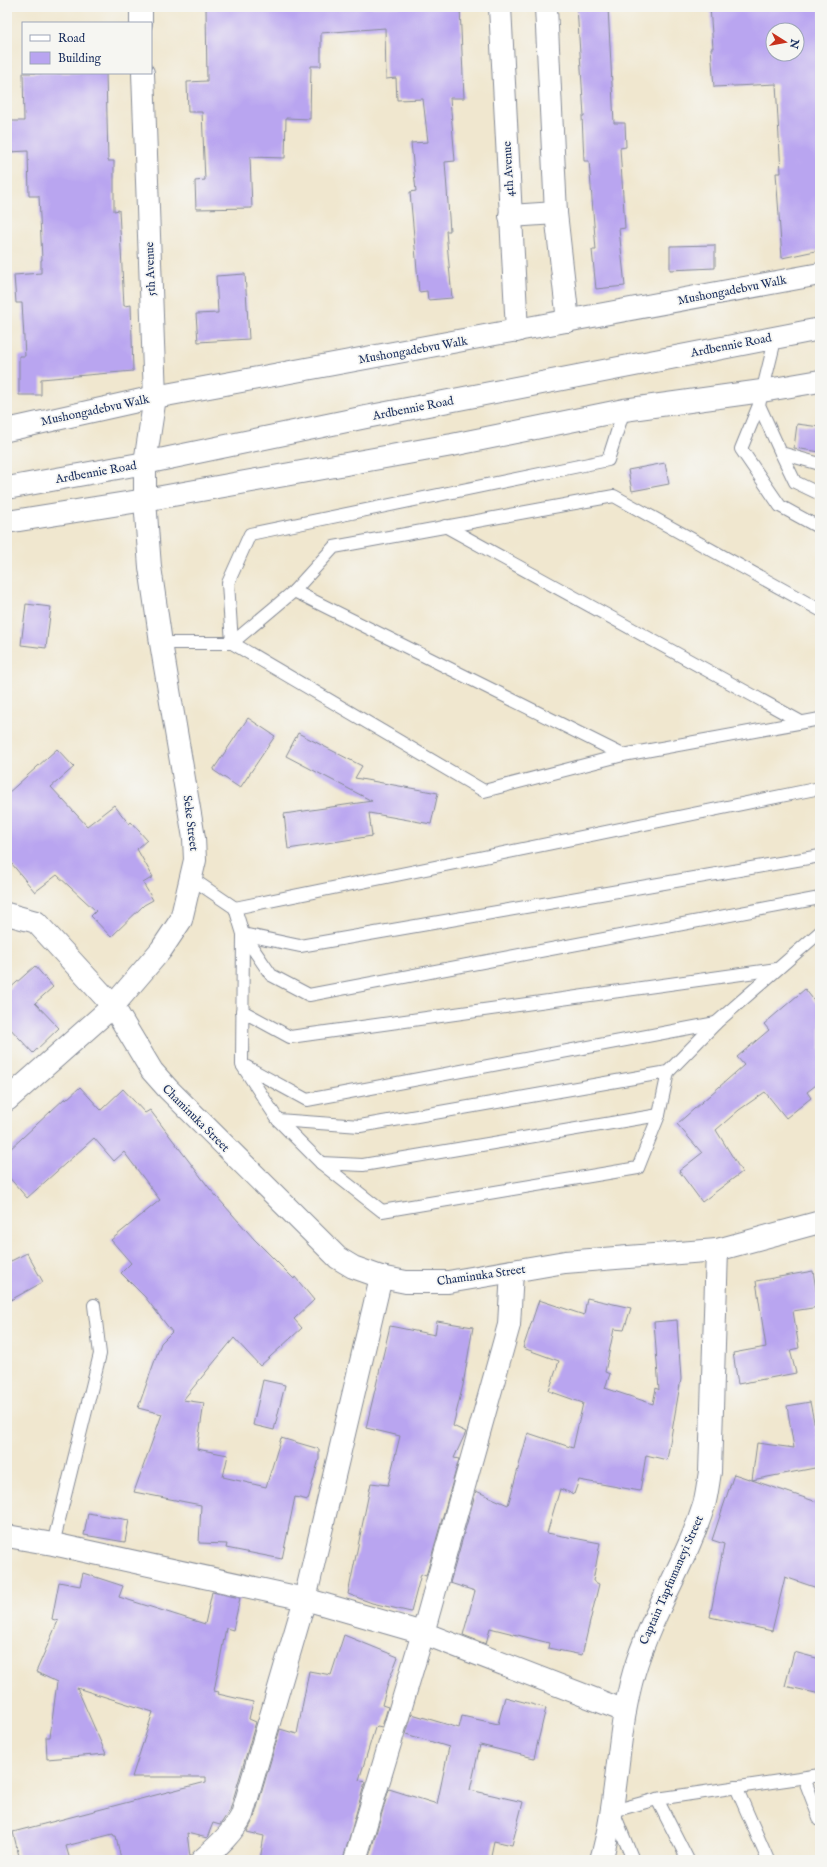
<svg xmlns="http://www.w3.org/2000/svg" width="827" height="1867" font-family="'IM FELL English',serif">
  <rect width="100%" height="100%" fill="#f6f6f2"/>
  <filter id="ink" filterUnits="userSpaceOnUse"><feTurbulence type="fractalNoise" baseFrequency=".025" numOctaves="2"/><feDisplacementMap in="SourceGraphic" scale="8" xChannelSelector="R" yChannelSelector="G"/><feConvolveMatrix kernelMatrix="1 2 1 2 8 2 1 2 1" color-interpolation-filters="sRGB"/></filter>
  <filter id="wash" filterUnits="userSpaceOnUse"><feTurbulence type="fractalNoise" baseFrequency=".012" numOctaves="4" result="noise"/><feDisplacementMap in="SourceGraphic" scale="16" xChannelSelector="R" yChannelSelector="G"/><feGaussianBlur stdDeviation="0.9" result="paint"/><feColorMatrix in="noise" values="0 0 0 0 0 0 0 0 0 0 0 0 0 0 0 0 0 1.4 0 .05"/><feComposite in="paint" operator="in"/></filter>
  <g filter="url(#wash)">
    <rect width="100%" height="100%" fill="#f0e7cf"/>
    <g id="blocks">
      <!-- building -->
      <g fill="#b9a5f0" fill-rule="evenodd">
        <path d="M 206,7 L 460,7 L 464,98 L 450,98 L 455,161 L 445,162 L 450,231 L 446,231 L 452,298 L 428,300 L 427,291 L 419,292 L 410,192 L 416,191 L 411,143 L 428,142 L 423,99 L 397,100 L 396,78 L 386,79 L 385,28 L 321,33 L 321,66 L 311,66 L 310,119 L 286,118 L 285,158 L 250,157 L 252,208 L 196,209 L 195,181 L 205,180 L 202,112 L 188,112 L 187,82 L 207,81 Z"/>
        <path d="M 577,7 L 608,7 L 614,123 L 625,123 L 626,147 L 620,148 L 625,228 L 619,229 L 625,286 L 596,289 L 592,250 L 596,250 L 589,161 L 584,161 L 582,116 L 584,116 Z"/>
        <path d="M 710,7 L 820,7 L 820,250 L 782,258 L 776,173 L 781,173 L 776,84 L 714,87 L 711,48 L 713,48 ZM 773,30 L 797,30 L 797,54 L 773,54 Z"/>
        <path d="M 23,73 L 106,73 L 108,161 L 114,161 L 114,211 L 119,210 L 124,306 L 131,305 L 133,371 L 41,379 L 41,395 L 19,395 L 19,356 L 25,356 L 22,303 L 16,303 L 14,275 L 41,273 L 41,260 L 42,260 L 39,196 L 29,196 L 28,151 L 9,152 L 8,121 L 24,121 Z"/>
        <path d="M 715,245 L 715,268 L 670,270 L 670,246 Z"/>
        <path d="M 245,274 L 249,339 L 198,342 L 196,314 L 218,313 L 216,276 Z"/>
        <path d="M 797,424 L 820,427 L 820,452 L 794,448 Z"/>
        <path d="M 665,463 L 669,484 L 632,491 L 628,470 Z"/>
        <path d="M 26,604 L 51,607 L 46,648 L 21,645 Z"/>
        <path d="M 248,718 L 275,736 L 240,788 L 213,770 Z"/>
        <path d="M 298,733 L 362,766 L 355,778 L 438,793 L 431,824 L 369,813 L 372,836 L 288,849 L 284,814 L 372,801 L 286,756 Z"/>
        <path d="M 57,749 L 74,767 L 51,787 L 87,826 L 114,805 L 129,824 L 131,822 L 147,840 L 137,849 L 153,877 L 143,883 L 153,900 L 144,905 L 111,937 L 91,916 L 96,911 L 57,875 L 35,892 L 7,858 L 7,794 Z"/>
        <path d="M 35,966 L 53,987 L 35,1003 L 59,1028 L 33,1053 L 7,1025 L 7,991 Z"/>
        <path d="M 805,989 L 820,1008 L 820,1082 L 807,1092 L 811,1098 L 786,1118 L 765,1092 L 739,1110 L 716,1130 L 742,1172 L 702,1202 L 679,1171 L 702,1153 L 677,1124 L 744,1065 L 737,1057 L 769,1030 L 764,1024 Z"/>
        <path d="M 80,1087 L 101,1110 L 123,1089 L 145,1113 L 150,1110 L 210,1189 L 254,1239 L 294,1279 L 295,1277 L 314,1300 L 294,1319 L 302,1328 L 260,1366 L 234,1338 L 183,1400 L 204,1403 L 197,1449 L 228,1455 L 223,1477 L 266,1487 L 281,1438 L 319,1449 L 319,1459 L 308,1500 L 295,1497 L 282,1559 L 226,1548 L 227,1544 L 199,1543 L 201,1505 L 134,1492 L 162,1414 L 138,1408 L 161,1343 L 172,1332 L 145,1297 L 121,1273 L 131,1263 L 111,1240 L 160,1200 L 124,1152 L 114,1161 L 94,1138 L 27,1198 L 7,1175 L 7,1152 L 65,1098 L 66,1100 Z"/>
        <path d="M 27,1253 L 43,1282 L 7,1302 L 7,1263 Z"/>
        <path d="M 813,1271 L 819,1307 L 793,1311 L 799,1348 L 790,1350 L 796,1373 L 738,1384 L 733,1353 L 766,1347 L 756,1281 Z"/>
        <path d="M 587,1298 L 631,1308 L 624,1330 L 614,1329 L 605,1372 L 610,1374 L 605,1388 L 653,1404 L 656,1388 L 659,1390 L 654,1322 L 677,1320 L 681,1379 L 667,1460 L 646,1455 L 640,1491 L 579,1480 L 574,1494 L 560,1489 L 547,1533 L 600,1543 L 593,1581 L 599,1584 L 582,1655 L 548,1648 L 549,1643 L 490,1628 L 486,1644 L 463,1635 L 475,1591 L 450,1583 L 476,1491 L 508,1505 L 528,1433 L 573,1448 L 583,1403 L 549,1391 L 559,1361 L 523,1348 L 539,1300 L 584,1315 Z"/>
        <path d="M 437,1321 L 473,1327 L 463,1385 L 453,1426 L 466,1432 L 454,1458 L 459,1459 L 426,1576 L 421,1574 L 411,1612 L 372,1603 L 348,1594 L 371,1483 L 388,1485 L 400,1436 L 366,1428 L 390,1326 L 435,1335 Z"/>
        <path d="M 263,1380 L 285,1385 L 274,1430 L 253,1425 Z"/>
        <path d="M 810,1402 L 820,1451 L 820,1467 L 752,1480 L 757,1443 L 794,1448 L 787,1406 Z"/>
        <path d="M 734,1474 L 820,1503 L 820,1589 L 785,1577 L 772,1631 L 710,1617 L 724,1544 L 712,1540 Z"/>
        <path d="M 88,1513 L 129,1520 L 125,1542 L 84,1535 Z"/>
        <path d="M 83,1573 L 123,1586 L 119,1597 L 205,1624 L 212,1592 L 240,1598 L 233,1630 L 226,1628 L 214,1691 L 219,1692 L 218,1694 L 253,1702 L 249,1719 L 256,1722 L 230,1810 L 220,1825 L 213,1823 L 207,1838 L 187,1833 L 190,1857 L 166,1860 L 121,1860 L 116,1836 L 114,1836 L 113,1834 L 66,1846 L 70,1860 L 20,1860 L 13,1832 L 206,1782 L 206,1777 L 132,1777 L 153,1712 L 77,1688 L 106,1754 L 47,1759 L 46,1737 L 50,1737 L 57,1682 L 36,1672 L 58,1621 L 52,1619 L 59,1582 L 80,1586 Z"/>
        <path d="M 344,1635 L 398,1657 L 389,1680 L 382,1705 L 388,1707 L 382,1727 L 377,1726 L 375,1728 L 359,1780 L 365,1782 L 343,1860 L 260,1860 L 264,1836 L 247,1832 L 254,1818 L 280,1729 L 297,1734 L 309,1671 L 331,1675 Z"/>
        <path d="M 794,1652 L 820,1659 L 820,1694 L 785,1686 Z"/>
        <path d="M 505,1697 L 546,1708 L 534,1758 L 480,1745 L 470,1790 L 523,1802 L 512,1845 L 494,1841 L 490,1860 L 368,1860 L 389,1789 L 437,1804 L 449,1747 L 406,1734 L 412,1714 L 459,1728 L 462,1716 L 498,1724 Z"/>
      </g>
    </g>
  </g>
  <g filter="url(#ink)">
    <use href="#blocks" fill-opacity="0" stroke="#868b96" stroke-width="1"/>
    <g fill="none" stroke-linecap="round" stroke-linejoin="round">
      <defs>
        <g id="service">
          <path d="M 776,336 L 759,405 L 781,453 L 820,464"/>
          <path d="M 759,405 L 741,449 L 780,506 L 820,528"/>
          <path d="M 781,453 L 795,482 L 820,494"/>
          <path d="M 445,526 L 801,722"/>
          <path d="M 294,591 L 623,755"/>
          <path d="M 161,643 L 232,643 L 484,791 L 623,755 L 820,719"/>
          <path d="M 232,643 L 294,591 L 334,547 L 614,496 L 820,610"/>
          <path d="M 232,643 L 228,583 L 250,534 L 608,460 L 624,410"/>
          <path d="M 191,878 L 235,908 L 243,934 L 242,1065 L 278,1120 L 321,1163 L 382,1211 L 638,1168 L 659,1115 L 668,1072 L 716,1023 L 820,932"/>
          <path d="M 235,908 L 820,788"/>
          <path d="M 243,934 L 271,975 L 309,995 L 820,898"/>
          <path d="M 243,934 L 300,946 L 820,856"/>
          <path d="M 242,1011 L 290,1037 L 777,969"/>
          <path d="M 245,1066 L 307,1100 L 716,1023"/>
          <path d="M 278,1120 L 360,1126 L 668,1072"/>
          <path d="M 321,1163 L 363,1165 L 659,1115"/>
          <path d="M 53,1544 L 100,1354 L 94,1305"/>
          <path d="M 804,1778 L 820,1820"/>
          <path d="M 736,1787 L 768,1860"/>
          <path d="M 657,1799 L 688,1860"/>
          <path d="M 633,1860 L 613,1811 L 657,1799 L 820,1775"/>
        </g>
        <g id="minor">
          <path d="M 141,7 L 141,23"/>
          <path d="M 500,7 L 517,331"/>
          <path d="M 546,7 L 556,213 L 568,321"/>
          <path d="M 510,216 L 556,213"/>
          <path d="M 7,430 L 155,397 L 820,274"/>
          <path d="M 7,914 L 36,922 L 113,1006 L 152,1071 L 168,1089 L 338,1258 L 353,1267 L 381,1277 L 406,1282 L 448,1282 L 565,1262 L 717,1250 L 820,1222"/>
          <path d="M 7,1100 L 113,1006 L 161,950 L 181,920 L 195,860 L 194,838 L 161,643 L 150,567 L 145,500 L 145,463 L 155,397 L 143,73"/>
          <path d="M 7,1536 L 53,1544 L 305,1599 L 423,1633 L 625,1711"/>
          <path d="M 202,1860 C 216,1848 234,1832 242,1815 L 305,1599 L 381,1277"/>
          <path d="M 355,1860 L 423,1633 L 509,1325 L 512,1271"/>
          <path d="M 601,1860 C 619,1799 616,1734 634,1672 C 651,1614 686,1563 704,1505 C 707,1495 708,1483 710,1472 L 717,1250"/>
        </g>
        <g id="secondary">
          <path d="M 7,488 L 145,463 L 366,417 L 820,329"/>
          <path d="M 7,522 L 145,500 L 452,445 L 624,410 L 762,391 L 820,381"/>
        </g>
      </defs>
      <!-- service casing -->
      <use href="#service" stroke="#868b96" stroke-width="14"/>
      <!-- minor casing -->
      <use href="#minor" stroke="#868b96" stroke-width="24"/>
      <!-- secondary casing -->
      <use href="#secondary" stroke="#868b96" stroke-width="24"/>
      <!-- service -->
      <use href="#service" stroke="#fff" stroke-width="12"/>
      <!-- minor -->
      <use href="#minor" stroke="#fff" stroke-width="22"/>
      <!-- secondary -->
      <use href="#secondary" stroke="#fff" stroke-width="22"/>
    </g>
  </g>
  <g text-anchor="middle" stroke-width="3.5" stroke-linejoin="round" paint-order="stroke">
    <!-- street labels -->
    <g font-size="12" fill="#1b2f5e" stroke="#f6f6f2">
      <text transform="translate(508 169) rotate(-93)" y="4">4th Avenue</text>
      <text transform="translate(150 269) rotate(-92)" y="4">5th Avenue</text>
      <text transform="translate(732 290) rotate(-11)" y="4">Mushongadebvu Walk</text>
      <text transform="translate(731 345) rotate(-11)" y="4">Ardbennie Road</text>
      <text transform="translate(413 350) rotate(-10)" y="4">Mushongadebvu Walk</text>
      <text transform="translate(413 408) rotate(-11)" y="4">Ardbennie Road</text>
      <text transform="translate(95 410) rotate(-12)" y="4">Mushongadebvu Walk</text>
      <text transform="translate(96 472) rotate(-10)" y="4">Ardbennie Road</text>
      <text transform="translate(191 823) rotate(83)" y="4">Seke Street</text>
      <text transform="translate(196 1118) rotate(45)" y="4">Chaminuka Street</text>
      <text transform="translate(481 1275) rotate(-8)" y="4">Chaminuka Street</text>
      <text transform="translate(671 1580) rotate(-66)" y="4">Captain Tapfumaneyi Street</text>
    </g>
  </g>
  <!-- margin -->
  <rect width="827" height="1867" fill="none" stroke="#f6f6f2" stroke-width="24"/>
  <!-- legend -->
  <rect x="22" y="22" width="130" height="52" fill="#f6f6f2" stroke="#9ea6b7"/>
  <rect x="30" y="35" width="20" height="6" fill="#ffffff" stroke="#9ea6b7"/>
  <text x="58" y="42" font-size="12" fill="#1b2f5e">Road</text>
  <rect x="30" y="52" width="20" height="12" fill="#b9a5f0" stroke="#9ea6b7"/>
  <text x="58" y="62" font-size="12" fill="#1b2f5e">Building</text>
  <!-- north arrow -->
  <g transform="translate(785 42) rotate(101)"><circle r="19" fill="#f6f6f2" stroke="#9ea6b7"/>
  <path d="M0-3L7 15L0 10L-7 15Z" fill="#c8321e"/>
  <text y="-6" font-size="11" font-weight="bold" text-anchor="middle" fill="#1b2f5e">N</text>
  </g>
</svg>
